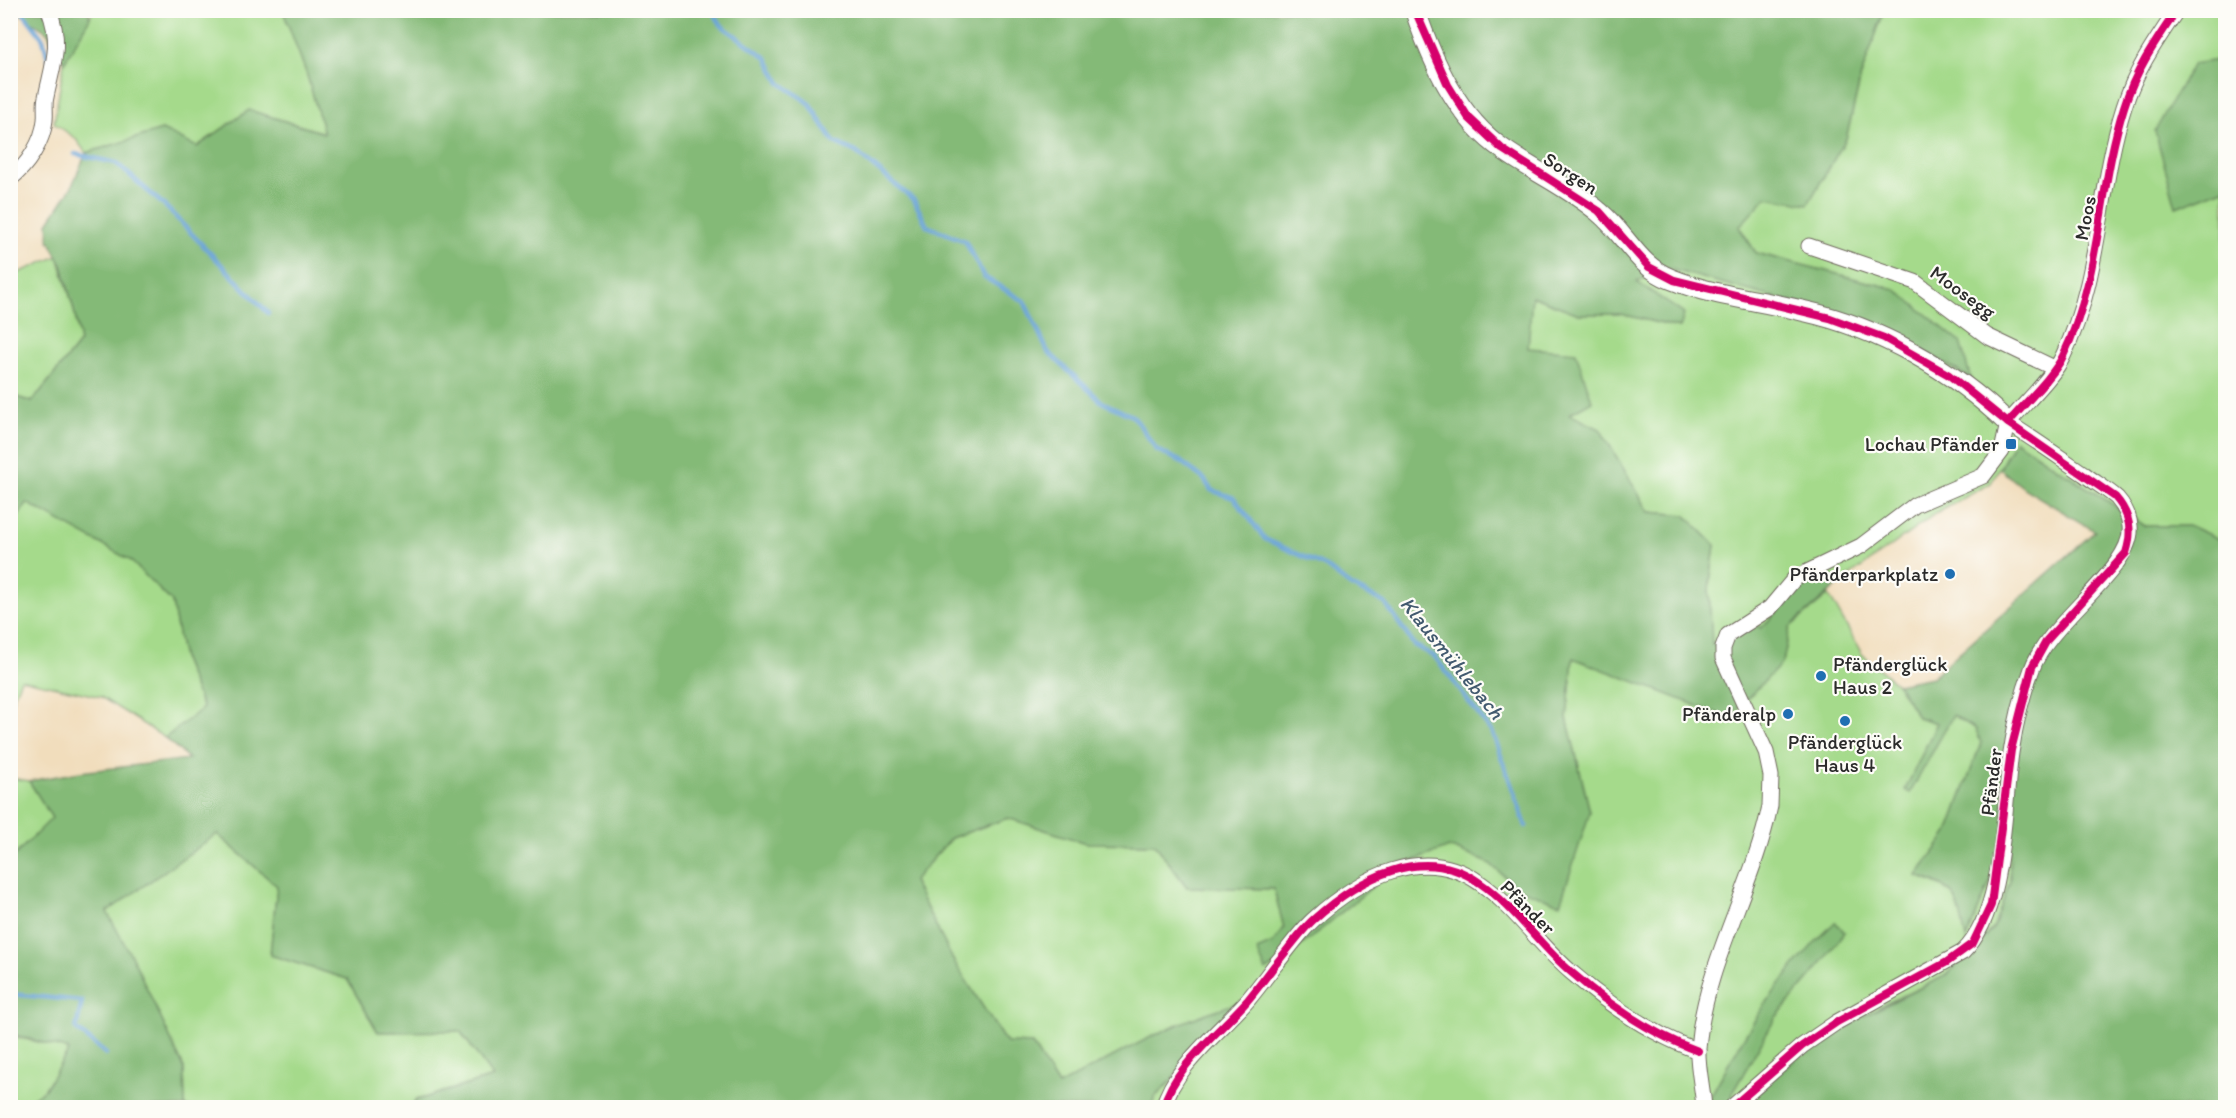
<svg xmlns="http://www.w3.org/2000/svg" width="2236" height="1118" font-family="Itim,sans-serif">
  <rect width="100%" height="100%" fill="#fdfcf7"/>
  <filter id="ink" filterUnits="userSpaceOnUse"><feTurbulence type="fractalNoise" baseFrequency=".0167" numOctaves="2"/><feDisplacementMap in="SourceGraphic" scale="12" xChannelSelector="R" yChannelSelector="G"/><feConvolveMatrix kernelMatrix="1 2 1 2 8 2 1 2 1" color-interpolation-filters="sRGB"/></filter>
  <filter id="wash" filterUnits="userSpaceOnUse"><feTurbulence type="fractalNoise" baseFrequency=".008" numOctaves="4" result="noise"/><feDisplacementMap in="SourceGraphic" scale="24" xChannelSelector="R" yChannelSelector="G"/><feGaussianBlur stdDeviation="1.35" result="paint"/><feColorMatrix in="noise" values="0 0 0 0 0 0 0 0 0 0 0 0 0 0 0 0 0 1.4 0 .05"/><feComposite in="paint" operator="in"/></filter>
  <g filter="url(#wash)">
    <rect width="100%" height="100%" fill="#f1ddbc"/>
    <!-- green -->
    <g fill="#a5da8b" stroke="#68825b" stroke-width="1.5">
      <path d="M 283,10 L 307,75 L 324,133 L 249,110 L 196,147 L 162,130 L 86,153 L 75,138 L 54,123 L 64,63 L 93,11 Z"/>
      <path d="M 1884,11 L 2225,11 L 2225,59 L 2193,65 L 2176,207 L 2225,188 L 2225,542 L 2190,526 L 2145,526 L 2015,440 L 1991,483 L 1937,513 L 1844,580 L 1818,571 L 1761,628 L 1754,625 L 1711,645 L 1709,589 L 1715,545 L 1685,515 L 1649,512 L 1600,429 L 1568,414 L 1528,348 L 1531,296 L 1579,314 L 1621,314 L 1679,328 L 1684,314 L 1637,282 L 1666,268 L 1884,327 L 1970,379 L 1895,289 L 1756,253 L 1739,226 L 1766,197 L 1846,139 L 1861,76 Z"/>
      <path d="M 58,256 L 74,310 L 80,342 L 32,402 L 11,395 L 11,276 Z"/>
      <path d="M 27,502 L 130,560 L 172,602 L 183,659 L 203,709 L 165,738 L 101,697 L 21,679 L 11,703 L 11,528 Z"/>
      <path d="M 1829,595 L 1862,654 L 1897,684 L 1918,717 L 1937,723 L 1906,790 L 1910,792 L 1953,715 L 1976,729 L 1981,743 L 1948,833 L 1917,876 C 1960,893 1956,893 1967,937 L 2010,835 L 2010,882 L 1994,927 L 1947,975 L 1881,1006 L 1742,1103 L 1731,1095 L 1776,1017 L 1810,978 L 1844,932 L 1835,923 L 1722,1076 L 1708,1101 L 1698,1108 L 1151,1107 L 1155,1097 L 1189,1064 L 1177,1024 L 1058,1086 L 1032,1044 L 1006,1043 L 953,960 L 913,881 L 951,838 L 1008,818 L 1086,843 L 1155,844 L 1187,887 L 1274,889 L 1284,928 L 1274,943 L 1290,955 L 1395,868 L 1449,847 L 1489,863 L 1518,888 L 1590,812 L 1567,718 L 1573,657 L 1729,718 L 1783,662 L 1790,627 Z"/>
      <path d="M 11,778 L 29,781 L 53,818 L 11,859 Z"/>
      <path d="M 217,834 L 277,886 L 270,955 L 347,979 L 378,1032 L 460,1031 L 493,1077 L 417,1100 L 410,1107 L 185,1107 L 184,1068 L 134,961 L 106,912 Z"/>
      <path d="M 11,1036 L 70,1049 C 56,1071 40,1107 11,1108 Z"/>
    </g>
    <!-- forest -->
    <g fill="#84ba77" stroke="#587251" stroke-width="1.5">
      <path d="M 16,11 L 88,11 L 90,18 L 64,63 L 47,32 Z"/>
      <path d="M 283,11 L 1884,11 L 1861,76 L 1846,139 L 1808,204 L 1766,197 L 1739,227 L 1756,253 L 1895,289 L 1960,342 L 1971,379 L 1884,327 L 1666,268 L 1637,282 L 1684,314 L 1680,328 L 1621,314 L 1579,314 L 1532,296 L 1528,348 L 1576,352 L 1592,401 L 1569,414 L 1600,429 L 1649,512 L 1685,515 L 1715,545 L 1709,589 L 1712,644 L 1755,625 L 1761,628 L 1818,571 L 1844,580 L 1790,627 L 1783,662 L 1729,718 L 1573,658 L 1567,718 L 1590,812 L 1560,904 L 1518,888 L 1489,863 L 1449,847 L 1395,868 L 1290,955 L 1266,971 L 1257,950 L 1273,943 L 1284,928 L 1274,889 L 1187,887 L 1155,844 L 1086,843 L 1008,818 L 951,838 L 913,881 L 953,960 L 1006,1043 L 1032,1044 L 1058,1086 C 1119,1054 1179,1017 1247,1001 L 1155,1097 L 1151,1107 L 907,1108 L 902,1102 L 889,1108 L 410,1107 L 417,1100 L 493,1077 L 460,1031 L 378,1032 L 347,979 L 270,955 L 277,886 L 217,834 L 107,912 L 134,961 L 184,1068 L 185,1107 L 20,1107 L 45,1089 L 69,1050 L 11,1034 L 11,859 L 52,818 L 29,781 L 80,772 L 189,759 L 165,738 L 203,708 L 183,659 L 172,602 L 130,560 L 27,503 L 11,528 L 11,395 L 32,402 L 80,342 L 74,310 L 62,265 L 49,240 L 48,223 L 71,188 L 86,153 L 162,130 L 197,147 L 249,110 L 324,133 L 307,75 Z"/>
      <path d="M 2225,59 L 2225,188 L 2176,207 L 2155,131 L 2193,64 Z"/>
      <path d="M 2015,440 L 2145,526 L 2190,526 L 2225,542 L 2225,1107 L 1698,1108 L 1708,1101 C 1746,1031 1777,978 1835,922 L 1845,932 L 1810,978 L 1776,1017 L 1731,1095 L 1741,1102 L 1829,1033 L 1947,975 L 1994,927 L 2010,882 L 2009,837 L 1966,939 C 1956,897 1961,890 1917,876 L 1948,833 L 1981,743 L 1976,729 L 1953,715 L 1910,793 L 1905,790 L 1937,723 L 1918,717 L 1897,684 L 1932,677 L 2095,531 L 2025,489 L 2000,469 Z"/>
    </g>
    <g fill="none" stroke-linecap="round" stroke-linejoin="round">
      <!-- stream -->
      <g stroke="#64a0d4" stroke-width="4.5">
        <path d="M 21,10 L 43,39 L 48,59"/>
        <path d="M 712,10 L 722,26 L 767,58 L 780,83 L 809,103 L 834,142 L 856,152 L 914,200 L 927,226 L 965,241 L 984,277 L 1024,301 L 1048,352 L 1102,402 L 1134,417 L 1157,450 L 1180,461 L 1204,479 L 1211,490 L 1234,498 L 1265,539 L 1326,567 L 1351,586 L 1385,603 L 1414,645 L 1435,657 L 1493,734 L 1526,826"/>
        <path d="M 75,154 L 116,163 L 165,206 L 268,313"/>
        <path d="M 10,994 L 82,1001 L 76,1029 L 106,1054"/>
      </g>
    </g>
  </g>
  <g filter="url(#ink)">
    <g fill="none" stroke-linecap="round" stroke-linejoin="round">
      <defs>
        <g id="minor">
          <path d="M 10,179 C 27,166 43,142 45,120 C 46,112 44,104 46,97 C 53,63 62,44 49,10"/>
          <path d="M 1809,246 L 1915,282 L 1987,336 L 2054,368"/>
          <path d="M 2008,423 C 2023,405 2054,376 2063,356 C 2101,278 2098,188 2124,107 C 2135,71 2156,41 2177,10"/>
          <path d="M 1163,1108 C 1174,1066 1219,1033 1247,1001 C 1257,989 1266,977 1275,965 C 1287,951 1299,933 1313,920 C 1358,879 1423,842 1480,883 C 1515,907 1539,945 1571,972 C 1609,1005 1651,1034 1698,1051"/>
          <path d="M 1704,1108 C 1703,1089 1697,1067 1698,1048 C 1705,963 1753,888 1770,806 L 1771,776 L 1766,752 L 1723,658 L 1723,648 L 1728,635 L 1770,608 L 1795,578 L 1861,546 L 1915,505 L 1983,476 L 2002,451 L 2008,423"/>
          <path d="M 1731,1108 L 1802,1046 L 1837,1022 L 1963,952 C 2005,912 2003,809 2011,753 C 2015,725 2022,695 2032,669 C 2049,620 2135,568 2130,526 C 2129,516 2124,506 2117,498 C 2107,489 2094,482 2084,474 C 2059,457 2034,439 2008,423"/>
        </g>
        <path id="tertiary" d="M 1415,10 C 1432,61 1458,119 1504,150 C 1535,172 1571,188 1599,212 C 1626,234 1637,266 1671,279 C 1713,296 1760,300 1804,311 C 1880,328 1952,369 2008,423"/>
      </defs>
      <!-- minor casing -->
      <use href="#minor" stroke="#70695e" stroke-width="17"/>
      <!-- tertiary casing -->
      <use href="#tertiary" stroke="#70695e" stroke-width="22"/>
      <!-- minor -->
      <use href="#minor" stroke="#fff" stroke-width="15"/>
      <!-- tertiary -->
      <use href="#tertiary" stroke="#fff" stroke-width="20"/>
      <defs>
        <g id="cycleway">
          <path d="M 1415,10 L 1448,85 L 1468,117 L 1502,149 L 1599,211 L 1649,267 L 1674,280 L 1830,318 L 1884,338 L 1949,375 L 2008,423 L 2115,497 C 2130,514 2133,531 2126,553 L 2047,640 L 2032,667 L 2011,750 L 1991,905 L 1973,943 L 1947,962 L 1837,1022 L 1802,1046 L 1731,1108"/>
          <path d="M 2008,423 C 2023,405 2054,376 2063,356 C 2101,278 2098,188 2124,107 C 2135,71 2156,41 2177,10"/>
          <path d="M 1163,1108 C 1174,1066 1219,1033 1247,1001 C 1257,989 1266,977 1275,965 C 1287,951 1299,933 1313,920 C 1358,879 1423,842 1480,883 C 1515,907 1539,945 1571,972 C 1609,1005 1651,1034 1698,1051"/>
        </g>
      </defs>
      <!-- cycleway casing -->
      <use href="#cycleway" stroke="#fdfcf7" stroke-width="11"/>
      <!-- cycleway -->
      <use href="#cycleway" stroke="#d6006c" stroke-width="8"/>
    </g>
  </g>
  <!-- markers -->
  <g fill="#1f6fb2" stroke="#fdfcf7" stroke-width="2">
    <rect x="2005" y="438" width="12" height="12" rx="3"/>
    <circle cx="1950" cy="574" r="6"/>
    <circle cx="1821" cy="676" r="6"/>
    <circle cx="1788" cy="714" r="6"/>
    <circle cx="1845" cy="721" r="6"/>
  </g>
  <g text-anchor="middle" stroke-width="4.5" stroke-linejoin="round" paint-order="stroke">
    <!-- street labels -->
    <g font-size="20" fill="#2b2b2b" stroke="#fdfcf7">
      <text transform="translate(1571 173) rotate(33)" y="7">Sorgen</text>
      <text transform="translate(2085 218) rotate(-79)" y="7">Moos</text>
      <text transform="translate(1963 292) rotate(36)" y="7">Moosegg</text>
      <text transform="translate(1991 782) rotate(-83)" y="7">Pfänder</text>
      <text transform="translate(1528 907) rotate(45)" y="7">Pfänder</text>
    </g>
    <!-- poi labels -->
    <g font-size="20" fill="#2b2b2b" stroke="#fdfcf7" text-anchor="end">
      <text x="1999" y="451">Lochau Pfänder</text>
      <text x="1938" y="581">Pfänderparkplatz</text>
      <text x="1833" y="671" text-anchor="start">Pfänderglück<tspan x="1833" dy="23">Haus 2</tspan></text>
      <text x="1776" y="721">Pfänderalp</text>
      <text x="1845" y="749" text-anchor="middle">Pfänderglück<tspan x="1845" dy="23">Haus 4</tspan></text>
    </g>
    <!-- water labels -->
    <g font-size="21" font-style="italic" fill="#425a6f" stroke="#fdfcf7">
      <text transform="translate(1452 658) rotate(51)" y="7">Klausmühlebach</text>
    </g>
  </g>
  <!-- margin -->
  <rect width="2236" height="1118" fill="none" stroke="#fdfcf7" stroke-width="36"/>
</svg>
